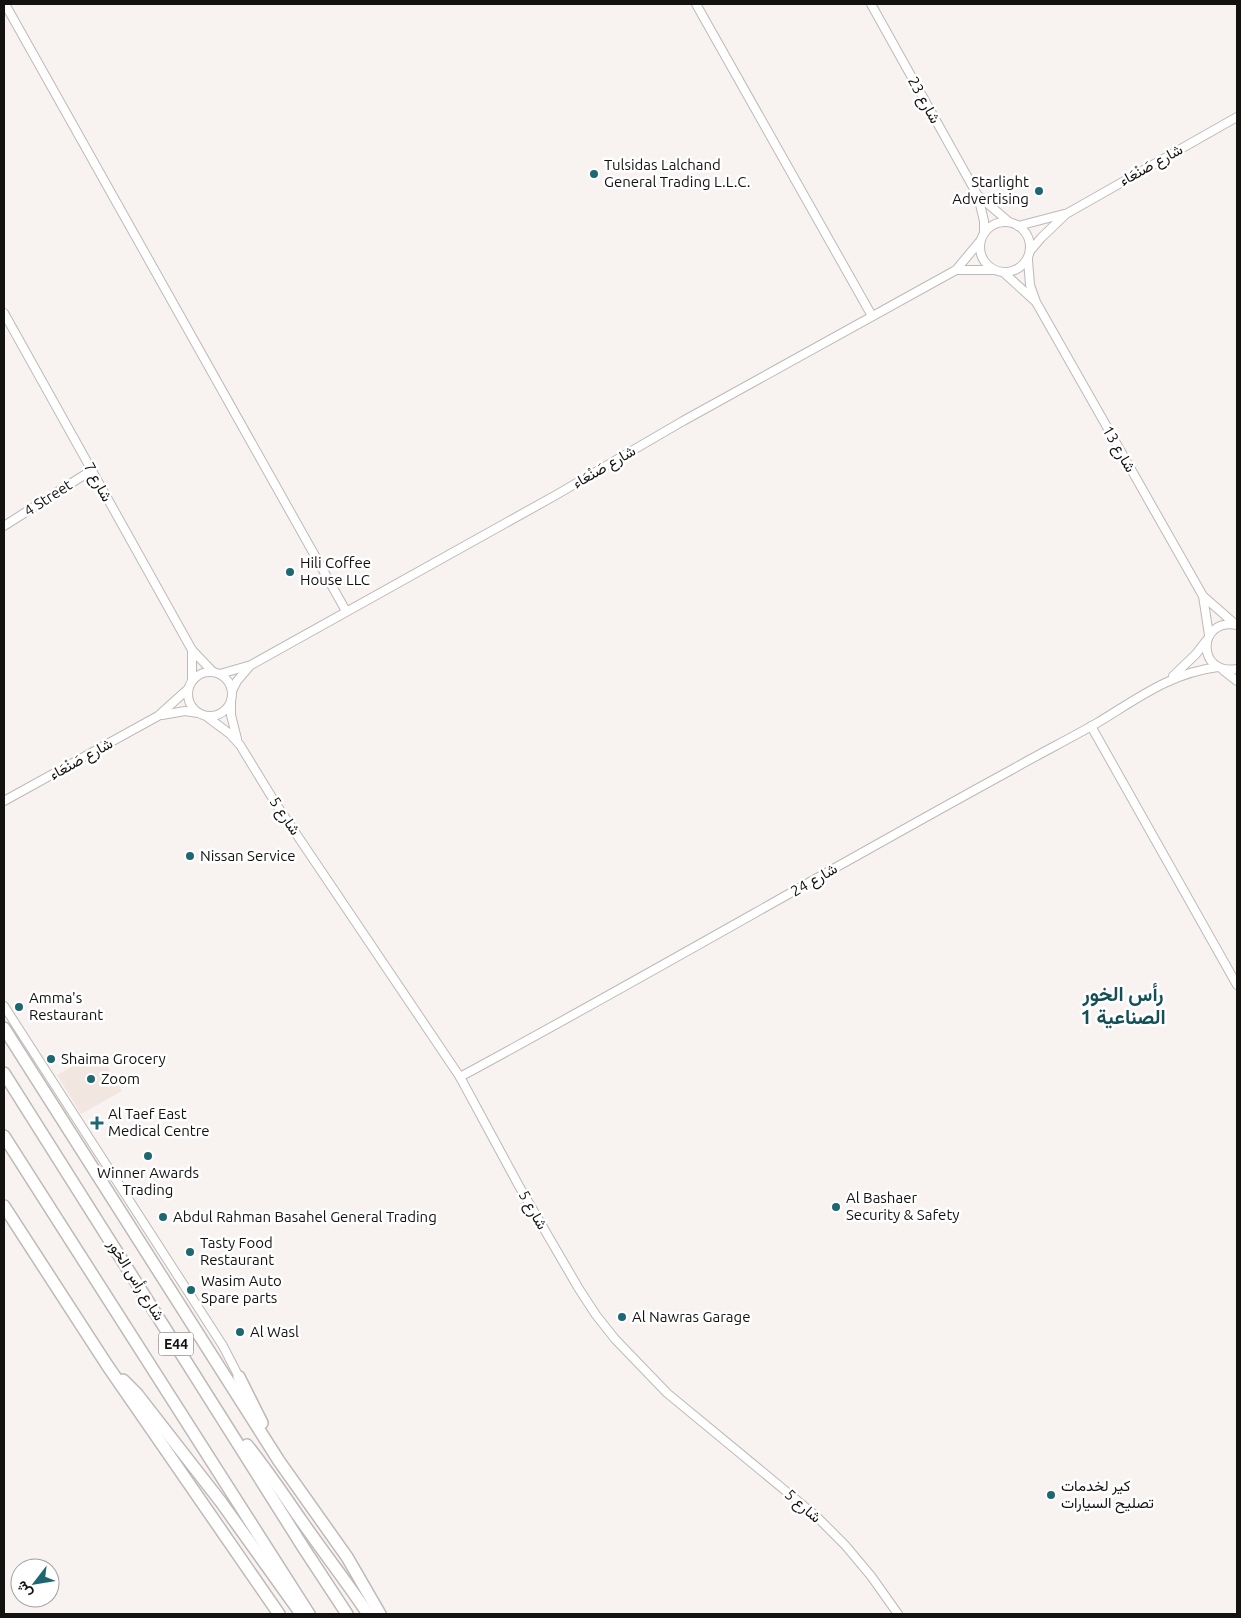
<svg xmlns="http://www.w3.org/2000/svg" width="1241" height="1618" font-family="Ubuntu,Vazirmatn,sans-serif">
  <rect width="100%" height="100%" fill="#f8f3f1"/>
  <!-- built -->
  <path fill="#f2e6e0" d="M 99,1052 L 122,1091 L 81,1114 L 57,1075 Z"/>
  <g fill="none" stroke-linecap="round" stroke-linejoin="round">
    <defs>
      <g id="minor">
        <path d="M 5,4 L 346,611"/>
        <path d="M 696,4 L 872,316"/>
        <path d="M 871,4 L 978,196 L 984,221 L 984,233"/>
        <path d="M 980,197 L 1009,222"/>
        <circle cx="1005" cy="247" r="25"/>
        <path d="M 1018,226 L 1064,214"/>
        <path d="M 1030,251 L 1041,238 L 1066,214 L 1237,117"/>
        <path d="M 1028,260 L 1030,285 L 1036,302 L 1203,596 L 1209,635"/>
        <path d="M 956,270 L 994,270"/>
        <path d="M 1003,272 L 1035,301"/>
        <path d="M 4,313 L 192,650 L 213,672"/>
        <path d="M 4,526 L 92,470"/>
        <path d="M 1203,596 L 1235,624"/>
        <path d="M 1237,625 C 1197,617 1196,676 1237,669"/>
        <path d="M 1223,670 L 1237,681"/>
        <circle cx="210" cy="694" r="22"/>
        <path d="M 220,674 L 251,665 L 556,495 L 683,421 L 956,270 L 981,240"/>
        <path d="M 1173,676 L 1196,654 L 1206,641"/>
        <path d="M 192,680 L 192,650"/>
        <path d="M 232,691 L 237,681 L 249,667"/>
        <path d="M 231,701 L 231,715 L 237,739"/>
        <path d="M 162,715 L 185,711 L 198,713"/>
        <path d="M 206,716 L 230,734 L 240,745 L 276,804 L 460,1077 L 519,1186 L 579,1289 L 596,1315 L 615,1339 L 667,1393 L 816,1516 L 845,1545 L 871,1576 L 898,1614"/>
        <path d="M 1091,726 L 1237,985"/>
        <path d="M 4,801 L 158,716 L 188,689"/>
        <path d="M 4,1006 L 223,1346 L 239,1377"/>
        <path d="M 460,1077 C 645,977 828,870 1013,769 C 1041,753 1069,739 1097,723 C 1137,699 1170,673 1218,667"/>
      </g>
      <g id="highway">
        <path d="M 4,1028 L 279,1461 L 347,1557 L 380,1614"/>
        <path d="M 4,1073 L 303,1547 L 347,1614"/>
        <path d="M 4,1136 L 309,1614"/>
        <path d="M 4,1206 L 107,1365 L 279,1614"/>
        <path d="M 239,1377 L 262,1423"/>
        <path d="M 123,1380 L 137,1394 L 221,1502 L 299,1611"/>
        <path d="M 247,1445 C 267,1470 283,1494 301,1520 C 323,1552 347,1582 368,1614"/>
      </g>
    </defs>
    <!-- minor casing -->
    <use href="#minor" stroke="#beb9b7" stroke-width="10"/>
    <!-- highway casing -->
    <use href="#highway" stroke="#beb9b7" stroke-width="14"/>
    <!-- minor -->
    <use href="#minor" stroke="#fff" stroke-width="8"/>
    <!-- highway -->
    <use href="#highway" stroke="#fff" stroke-width="11"/>
  </g>
  <!-- markers -->
  <g fill="#1c6771" stroke="#fff" stroke-width="2">
    <circle cx="594" cy="174" r="5"/>
    <circle cx="1039" cy="191" r="5"/>
    <circle cx="290" cy="572" r="5"/>
    <circle cx="190" cy="856" r="5"/>
    <circle cx="19" cy="1007" r="5"/>
    <circle cx="51" cy="1059" r="5"/>
    <circle cx="91" cy="1079" r="5"/>
    <path d="M94.5 1115.5h5v5h5v5h-5v5h-5v-5h-5v-5h5z"/>
    <circle cx="148" cy="1156" r="5"/>
    <circle cx="836" cy="1207" r="5"/>
    <circle cx="163" cy="1217" r="5"/>
    <circle cx="190" cy="1252" r="5"/>
    <circle cx="191" cy="1290" r="5"/>
    <circle cx="622" cy="1317" r="5"/>
    <circle cx="240" cy="1332" r="5"/>
    <circle cx="1051" cy="1495" r="5"/>
  </g>
  <g text-anchor="middle" stroke-width="5" stroke-linejoin="round" paint-order="stroke">
    <!-- shield labels -->
    <rect fill="#fff" stroke="#5a5958" stroke-width="1" x="158.5" y="1332.5" width="35" height="23" rx="4"/>
    <g font-size="14" font-weight="bold" fill="#141211">
      <text x="176" y="1349">E44</text>
    </g>
    <!-- street labels -->
    <g font-size="15" fill="#141211" stroke="#fff">
      <text transform="translate(924 100) rotate(61)" y="5">شارع 23</text>
      <text transform="translate(1151 165) rotate(-29)" y="5">شارع صَنْعَاء</text>
      <text transform="translate(1119 449) rotate(60)" y="5">شارع 13</text>
      <text transform="translate(604 467) rotate(-30)" y="5">شارع صَنْعَاء</text>
      <text transform="translate(98 482) rotate(61)" y="5">شارع 7</text>
      <text transform="translate(48 498) rotate(-33)" y="5">4 Street</text>
      <text transform="translate(81 759) rotate(-29)" y="5">شارع صَنْعَاء</text>
      <text transform="translate(285 816) rotate(56)" y="5">شارع 5</text>
      <text transform="translate(814 880) rotate(-30)" y="5">شارع 24</text>
      <text transform="translate(533 1210) rotate(60)" y="5">شارع 5</text>
      <text transform="translate(136 1280) rotate(58)" y="5">شارع رأس الخور</text>
      <text transform="translate(803 1506) rotate(41)" y="5">شارع 5</text>
    </g>
    <!-- poi labels -->
    <g font-size="15" fill="#141211" stroke="#fff" text-anchor="start">
      <text x="604" y="170">Tulsidas Lalchand<tspan x="604" dy="17">General Trading L.L.C.</tspan></text>
      <text x="1029" y="187" text-anchor="end">Starlight<tspan x="1029" dy="17">Advertising</tspan></text>
      <text x="300" y="568">Hili Coffee<tspan x="300" dy="17">House LLC</tspan></text>
      <text x="200" y="861">Nissan Service</text>
      <text x="29" y="1003">Amma's<tspan x="29" dy="17">Restaurant</tspan></text>
      <text x="61" y="1064">Shaima Grocery</text>
      <text x="101" y="1084">Zoom</text>
      <text x="108" y="1119">Al Taef East<tspan x="108" dy="17">Medical Centre</tspan></text>
      <text x="148" y="1178" text-anchor="middle">Winner Awards<tspan x="148" dy="17">Trading</tspan></text>
      <text x="846" y="1203">Al Bashaer<tspan x="846" dy="17">Security &amp; Safety</tspan></text>
      <text x="173" y="1222">Abdul Rahman Basahel General Trading</text>
      <text x="200" y="1248">Tasty Food<tspan x="200" dy="17">Restaurant</tspan></text>
      <text x="201" y="1286">Wasim Auto<tspan x="201" dy="17">Spare parts</tspan></text>
      <text x="632" y="1322">Al Nawras Garage</text>
      <text x="250" y="1337">Al Wasl</text>
      <text x="1061" y="1491">كير لخدمات<tspan x="1061" dy="17">تصليح السيارات</tspan></text>
    </g>
    <!-- district labels -->
    <g font-size="20" font-weight="bold" fill="#134f57" stroke="#fff">
      <text x="1123" y="1001">رأس الخور<tspan x="1123" dy="23">الصناعية 1</tspan></text>
    </g>
  </g>
  <!-- border -->
  <rect width="1241" height="1618" fill="none" stroke="#141211" stroke-width="10"/>
  <!-- north arrow -->
  <g transform="translate(35 1583) rotate(239)"><circle r="24" fill="#ffffff" stroke="#a1a0a0"/>
  <path d="M0-4L9 19L0 12L-9 19Z" fill="#1c6771"/>
  <text y="-8" font-size="14" font-weight="bold" text-anchor="middle" fill="#141211">ش</text>
  </g>
</svg>
